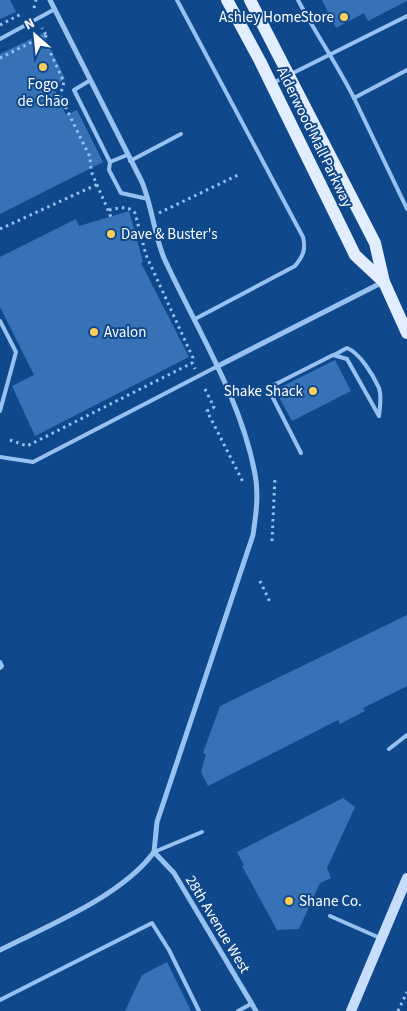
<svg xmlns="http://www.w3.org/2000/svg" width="407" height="1011" font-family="'Source Sans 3',sans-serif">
  <rect width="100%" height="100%" fill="#10488c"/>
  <!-- building -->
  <g fill="#3872b6">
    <path d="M 0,0 L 10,0 L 16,12 L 0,19 Z"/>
    <path d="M 322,0 L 407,0 L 407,1 L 368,21 L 364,13 L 336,28 Z"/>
    <path d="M 43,33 L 65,79 L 53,86 L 66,115 L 77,110 L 103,162 L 0,214 L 0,54 Z"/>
    <path d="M 129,211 L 143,262 L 141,263 L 189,357 L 35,436 L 12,386 L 34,375 L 0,307 L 0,257 L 76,219 L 79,226 Z"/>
    <path d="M 335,360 L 351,391 L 292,421 L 275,390 Z"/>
    <path d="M 407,615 L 407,686 L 363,708 L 365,711 L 340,724 L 338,720 L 208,786 L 201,772 L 206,754 L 203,753 L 220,706 Z"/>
    <path d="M 343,798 L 355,807 L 327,868 L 331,878 L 320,883 L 299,929 L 277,930 L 242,866 L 244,865 L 237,852 Z"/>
    <path d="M 167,962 L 191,1011 L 125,1011 L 142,975 Z"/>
  </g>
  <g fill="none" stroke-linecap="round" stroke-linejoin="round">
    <!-- path -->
    <g stroke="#97c1f2" stroke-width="3" stroke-dasharray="2.5 4" stroke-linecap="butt">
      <path d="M 34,8 L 36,0"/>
      <path d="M 0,25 L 23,13"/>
      <path d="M 46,35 L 45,41 L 64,82 L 60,96 L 90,157 L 91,171 L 111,217"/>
      <path d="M 0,58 L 46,35 L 42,28"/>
      <path d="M 109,210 C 119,208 128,205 135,213 L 146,255 L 193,358 L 192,363"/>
      <path d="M 159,213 L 238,175"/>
      <path d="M 0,229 L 98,184"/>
      <path d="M 205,389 L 214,407 L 207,411 L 243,482"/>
      <path d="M 10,440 L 27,446 L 192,363 L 195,369"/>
      <path d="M 272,541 L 275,477"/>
      <path d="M 260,581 L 270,602"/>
      <path d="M 398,1011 L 407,992"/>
    </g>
    <!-- service -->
    <g stroke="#97c1f2" stroke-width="4">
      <path d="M 177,0 L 303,237 C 306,250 303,256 295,266 L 195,319"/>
      <path d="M 298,0 C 316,34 337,64 354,98 L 407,70"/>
      <path d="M 0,39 L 55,9"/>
      <path d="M 89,81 L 74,90 L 110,162 L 109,170 L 121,193 L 148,199"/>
      <path d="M 273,83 L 407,16"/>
      <path d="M 354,98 L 407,209"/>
      <path d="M 130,161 L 181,134"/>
      <path d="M 110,162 L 127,155"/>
      <path d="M 0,321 L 16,352 L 0,411"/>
      <path d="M 334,355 L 347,348 C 360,353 373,375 379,388 C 382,397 380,407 379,416"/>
      <path d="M 301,453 L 271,394 L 270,387 L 333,355 L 347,359 L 379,416"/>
      <path d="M 0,457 L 33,462 L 216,367"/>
      <path d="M 0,662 L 2,666 L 0,668"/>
      <path d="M 389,749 L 407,735"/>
      <path d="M 154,852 L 202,832"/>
      <path d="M 330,916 L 380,938"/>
      <path d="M 0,1000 L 152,923 L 169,950 L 199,1011"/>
      <path d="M 238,1011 L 251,1004"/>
    </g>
    <!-- minor -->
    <g stroke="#97c1f2" stroke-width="5">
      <path d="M 50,0 L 142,182 C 152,206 154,234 164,258 C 196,328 241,398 255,474 C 259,494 256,515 253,535 L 157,822 L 154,852"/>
      <path d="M 216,367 L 383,282"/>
      <path d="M 154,852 L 174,873 L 256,1011"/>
      <path d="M 0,950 C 49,925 122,896 154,852"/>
    </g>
    <!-- secondary -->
    <path stroke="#c6defc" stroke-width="10" d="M 351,1011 L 407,878"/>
    <!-- primary -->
    <g stroke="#e2eeff" stroke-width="12">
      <path d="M 227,0 L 260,61 L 355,255 L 384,282"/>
      <path d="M 250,0 L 375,243 L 384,282 L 407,333"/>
    </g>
  </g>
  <!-- markers -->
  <g fill="#ffcd58" stroke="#10488c" stroke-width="2">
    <circle cx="344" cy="17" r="5"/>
    <circle cx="43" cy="67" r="5"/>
    <circle cx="111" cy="234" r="5"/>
    <circle cx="94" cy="332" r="5"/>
    <circle cx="313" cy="391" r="5"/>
    <circle cx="289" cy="901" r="5"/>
  </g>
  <g text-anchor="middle" stroke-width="4" stroke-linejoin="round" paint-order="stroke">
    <!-- poi labels -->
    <g font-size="15" fill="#fff" stroke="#10488c" text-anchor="start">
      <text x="334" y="22" text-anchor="end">Ashley HomeStore</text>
      <text x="43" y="89" text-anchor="middle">Fogo<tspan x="43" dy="17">de Chão</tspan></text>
      <text x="121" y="239">Dave &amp; Buster's</text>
      <text x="104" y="337">Avalon</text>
      <text x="303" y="396" text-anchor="end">Shake Shack</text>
      <text x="299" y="906">Shane Co.</text>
    </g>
    <!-- street labels -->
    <g font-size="15" fill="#fff" stroke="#10488c">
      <text transform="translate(315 137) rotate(64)" y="5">Alderwood Mall Parkway</text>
      <text transform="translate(218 924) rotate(59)" y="5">28th Avenue West</text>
    </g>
  </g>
  <!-- north arrow -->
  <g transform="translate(35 35) rotate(333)" stroke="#10488c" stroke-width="4" paint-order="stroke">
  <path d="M0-4L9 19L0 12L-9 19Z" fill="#ffffff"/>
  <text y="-8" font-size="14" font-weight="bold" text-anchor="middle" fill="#ffffff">N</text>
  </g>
</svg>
